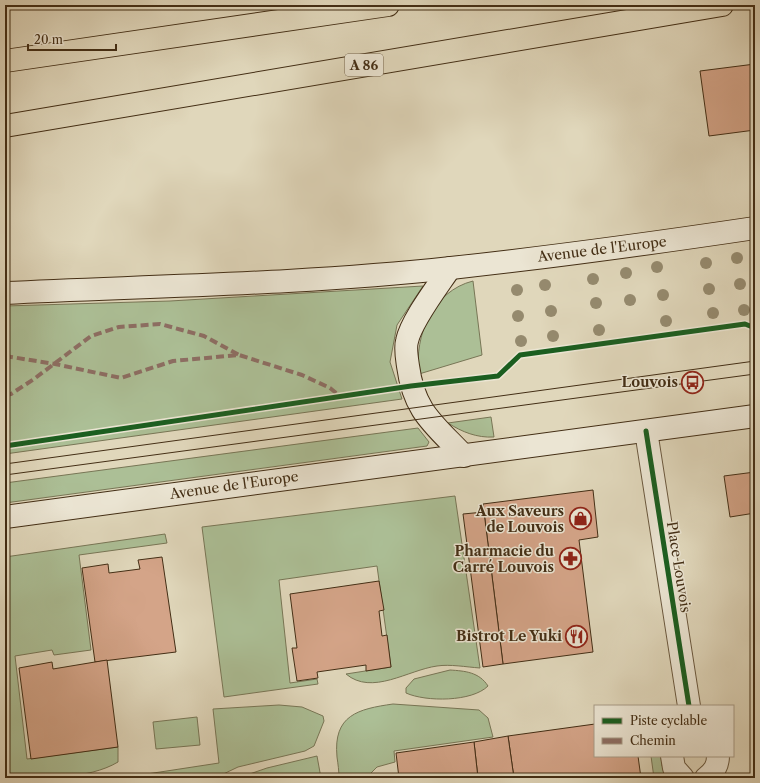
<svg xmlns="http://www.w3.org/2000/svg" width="760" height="783" font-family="'Libre Caslon Text',serif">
  <rect width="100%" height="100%" fill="#e0d7bb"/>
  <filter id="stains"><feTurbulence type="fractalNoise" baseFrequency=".005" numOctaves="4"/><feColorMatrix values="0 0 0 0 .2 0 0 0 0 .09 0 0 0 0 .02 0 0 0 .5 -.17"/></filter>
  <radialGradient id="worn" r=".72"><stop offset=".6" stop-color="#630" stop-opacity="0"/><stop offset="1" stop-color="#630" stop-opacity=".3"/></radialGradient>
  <!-- green -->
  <g fill="#acbf96" stroke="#787656">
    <path d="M 473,281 L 482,355 L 419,374 C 414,335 433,291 473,281 Z"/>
    <path d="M 423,286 L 397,325 L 390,362 L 402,399 L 5,454 L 5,306 L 170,301 Z"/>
    <path d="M 491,417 L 494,437 C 477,438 462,432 448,423 Z"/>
    <path d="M 418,428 L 429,442 L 427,446 L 5,503 L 5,483 Z"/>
    <path d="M 455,496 L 480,668 C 466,667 450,664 437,666 C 408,670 372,696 346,674 L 391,667 L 377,566 L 279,580 L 290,683 L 317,679 L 318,684 L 224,697 L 202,527 Z"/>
    <path d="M 165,534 L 167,543 L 79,555 L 91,650 L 54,655 L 52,650 L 15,656 L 27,759 L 118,747 L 118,762 C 88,780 40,778 5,778 L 5,557 Z"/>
    <path d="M 450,670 C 465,671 479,672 488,686 C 472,702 426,702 406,693 L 406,688 L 414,679 Z"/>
    <path d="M 393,704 L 479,710 L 488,718 L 493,737 L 394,751 L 395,762 L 377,767 L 366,778 L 339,778 C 339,771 338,764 337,757 C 333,715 358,709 393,704 Z"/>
    <path d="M 279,705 L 302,707 L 323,716 L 324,721 L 314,746 L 305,751 L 238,767 L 215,778 L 142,778 L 147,774 L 219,763 L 213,709 Z"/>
    <path d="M 197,717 L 200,745 L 156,749 L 153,722 Z"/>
    <path d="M 317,756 L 321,778 L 238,778 L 267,768 Z"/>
    <path d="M 651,756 L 661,756 L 662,766 L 672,778 L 654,778 Z"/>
  </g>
  <!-- building -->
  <g fill="#d4a488" stroke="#432e15">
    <path d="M 755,64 L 755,130 L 709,136 L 700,71 Z"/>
    <path d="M 755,472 L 755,513 L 730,517 L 724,476 Z"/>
    <path d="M 593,490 L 598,537 L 579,540 L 593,652 L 503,664 L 483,504 Z"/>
    <path d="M 484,512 L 503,664 L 483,667 L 463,514 Z"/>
    <path d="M 162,557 L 176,652 L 95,662 L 82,568 L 108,564 L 109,573 L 140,569 L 138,560 Z"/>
    <path d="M 379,581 L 384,610 L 379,611 L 382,636 L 387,635 L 391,667 L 366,671 L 366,665 L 317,672 L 318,678 L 297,681 L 292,648 L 297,648 L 290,594 Z"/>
    <path d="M 107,660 L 118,747 L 31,759 L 19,668 L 52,662 L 53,669 Z"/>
    <path d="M 595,724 L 595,756 L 638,756 L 641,778 L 514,778 L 508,736 Z"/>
    <path d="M 508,736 L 514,778 L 478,778 L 474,742 Z"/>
    <path d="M 474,742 L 478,778 L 399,778 L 396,753 Z"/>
  </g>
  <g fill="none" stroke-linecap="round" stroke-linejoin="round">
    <defs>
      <g id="street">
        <path d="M 646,431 L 689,706"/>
        <path d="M 672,756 L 674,768 L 683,778"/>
        <path d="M 706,778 C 714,772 718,766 718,756"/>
      </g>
      <g id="secondary">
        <path d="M 450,268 C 438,286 411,321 407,341 C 405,348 407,359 408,366 C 414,412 434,424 464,456"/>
        <path d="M 5,293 C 153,286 304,284 451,268 C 553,257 654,243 755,228"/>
        <path d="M 5,517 L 755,416"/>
      </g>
      <g id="highway">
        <path d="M 5,61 L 388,5"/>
        <path d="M 5,126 L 722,5"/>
      </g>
    </defs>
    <!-- street casing -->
    <use href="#street" stroke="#6a583e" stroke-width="24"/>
    <!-- secondary casing -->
    <use href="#secondary" stroke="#432e15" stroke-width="24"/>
    <!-- highway casing -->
    <use href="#highway" stroke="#432e15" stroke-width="24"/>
    <!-- street -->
    <use href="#street" stroke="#ebe5d3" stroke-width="22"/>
    <!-- secondary -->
    <use href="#secondary" stroke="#ebe5d3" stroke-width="22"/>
    <!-- highway -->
    <use href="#highway" stroke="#e0d7bb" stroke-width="22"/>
    <!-- tram -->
    <g stroke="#432e15" stroke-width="1">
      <path d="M 5,464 L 755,361"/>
      <path d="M 5,475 L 755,374"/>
    </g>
    <!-- quiet -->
    <g stroke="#8d6e63" stroke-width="4" stroke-dasharray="8 4" stroke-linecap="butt">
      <path d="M 5,356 L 55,364 L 121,378 L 173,361 L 239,355 L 302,375 L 330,388 L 341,397"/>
      <path d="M 5,395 L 11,394 L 34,379 L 91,336 L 119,327 L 160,324 L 204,336 L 239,355"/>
    </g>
    <defs>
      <g id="cycleway">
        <path d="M 646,431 L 689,706"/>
        <path d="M 5,446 L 411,386 L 498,376 L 520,355 L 745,324 L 755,328"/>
      </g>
    </defs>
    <!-- cycleway casing -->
    <use href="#cycleway" stroke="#ebe5d3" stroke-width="8"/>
    <!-- cycleway -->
    <use href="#cycleway" stroke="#1b5e20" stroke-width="5"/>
  </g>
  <!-- trees -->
  <g fill="#958a6e">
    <circle cx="737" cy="258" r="6"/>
    <circle cx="706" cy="263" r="6"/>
    <circle cx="657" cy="267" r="6"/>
    <circle cx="626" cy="273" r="6"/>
    <circle cx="593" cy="279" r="6"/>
    <circle cx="740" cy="284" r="6"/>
    <circle cx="545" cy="285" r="6"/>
    <circle cx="709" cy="289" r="6"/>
    <circle cx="517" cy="290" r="6"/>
    <circle cx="663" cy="295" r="6"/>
    <circle cx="630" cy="300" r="6"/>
    <circle cx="596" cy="303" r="6"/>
    <circle cx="744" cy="310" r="6"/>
    <circle cx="551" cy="311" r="6"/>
    <circle cx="713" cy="313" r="6"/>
    <circle cx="518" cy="316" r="6"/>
    <circle cx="666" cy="321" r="6"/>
    <circle cx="599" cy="330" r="6"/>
    <circle cx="553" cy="336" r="6"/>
    <circle cx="521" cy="341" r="6"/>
  </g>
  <!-- icons -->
  <defs>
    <symbol id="bus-ring" viewBox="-11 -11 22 22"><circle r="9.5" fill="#ebe5d3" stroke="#8f2418" stroke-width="1.5"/><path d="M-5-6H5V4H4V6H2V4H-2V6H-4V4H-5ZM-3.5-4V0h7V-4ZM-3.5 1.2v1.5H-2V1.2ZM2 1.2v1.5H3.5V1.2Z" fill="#8f2418"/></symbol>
    <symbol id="shop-ring" viewBox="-11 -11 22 22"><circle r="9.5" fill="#ebe5d3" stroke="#8f2418" stroke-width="1.5"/><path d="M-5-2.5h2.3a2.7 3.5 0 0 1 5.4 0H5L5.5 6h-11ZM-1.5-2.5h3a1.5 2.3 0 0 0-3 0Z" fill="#8f2418"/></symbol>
    <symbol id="pharmacy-ring" viewBox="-11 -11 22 22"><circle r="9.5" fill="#ebe5d3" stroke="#8f2418" stroke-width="1.5"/><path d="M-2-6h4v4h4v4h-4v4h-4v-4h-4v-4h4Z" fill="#8f2418"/></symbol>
    <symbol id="restaurant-ring" viewBox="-11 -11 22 22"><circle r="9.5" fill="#ebe5d3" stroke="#8f2418" stroke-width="1.5"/><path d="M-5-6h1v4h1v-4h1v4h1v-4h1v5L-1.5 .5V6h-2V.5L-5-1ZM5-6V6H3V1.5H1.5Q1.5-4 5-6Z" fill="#8f2418"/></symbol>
  </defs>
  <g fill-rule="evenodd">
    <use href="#bus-ring" x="680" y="370" width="25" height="25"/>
    <use href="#shop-ring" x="568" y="506" width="25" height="25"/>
    <use href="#pharmacy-ring" x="558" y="546" width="25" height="25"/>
    <use href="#restaurant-ring" x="564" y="624" width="25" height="25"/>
  </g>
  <g text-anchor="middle" stroke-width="3" stroke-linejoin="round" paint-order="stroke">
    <!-- shield labels -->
    <rect fill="#ebe5d3" stroke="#75654e" stroke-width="1" x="345" y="54" width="38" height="22" rx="3"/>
    <g font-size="13" font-weight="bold" fill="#432e15">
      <text x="364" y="70">A 86</text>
    </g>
    <!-- street labels -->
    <g font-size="14" fill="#432e15" stroke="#ebe5d3">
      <text transform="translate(602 249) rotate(-7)" y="5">Avenue de l'Europe</text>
      <text transform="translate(234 485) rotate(-8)" y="5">Avenue de l'Europe</text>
      <text transform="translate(679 567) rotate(81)" y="5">Place Louvois</text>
    </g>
    <!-- poi labels -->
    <g font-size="14" font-weight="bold" fill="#432e15" stroke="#ebe5d3" text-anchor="end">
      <text x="678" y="387">Louvois</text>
      <text x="564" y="516">Aux Saveurs<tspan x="564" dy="16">de Louvois</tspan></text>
      <text x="554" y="556">Pharmacie du<tspan x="554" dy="16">Carré Louvois</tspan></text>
      <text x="562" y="641">Bistrot Le Yuki</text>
    </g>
  </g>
  <!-- margin -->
  <rect width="760" height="783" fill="none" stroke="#e0d7bb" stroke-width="20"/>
  <rect x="6" y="6" width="748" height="771" fill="none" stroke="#432e15" stroke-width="2"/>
  <rect x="10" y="10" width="740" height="763" fill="none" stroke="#432e15"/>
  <!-- legend -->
  <rect x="594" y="705" width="140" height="52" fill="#ebe5d3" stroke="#a89c87"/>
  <rect x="602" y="718" width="20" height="6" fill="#1b5e20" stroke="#a89c87"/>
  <text x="630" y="725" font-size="12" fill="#432e15">Piste cyclable</text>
  <rect x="602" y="738" width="20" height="6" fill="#8d6e63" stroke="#a89c87"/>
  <text x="630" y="745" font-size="12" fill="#432e15">Chemin</text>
  <!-- scale -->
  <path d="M28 44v6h88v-6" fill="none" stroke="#432e15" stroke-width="2"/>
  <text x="34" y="44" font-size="12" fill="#432e15" stroke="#ebe5d3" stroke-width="3" paint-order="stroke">20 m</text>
  <rect width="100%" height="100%" filter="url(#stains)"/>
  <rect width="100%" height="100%" fill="url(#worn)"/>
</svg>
